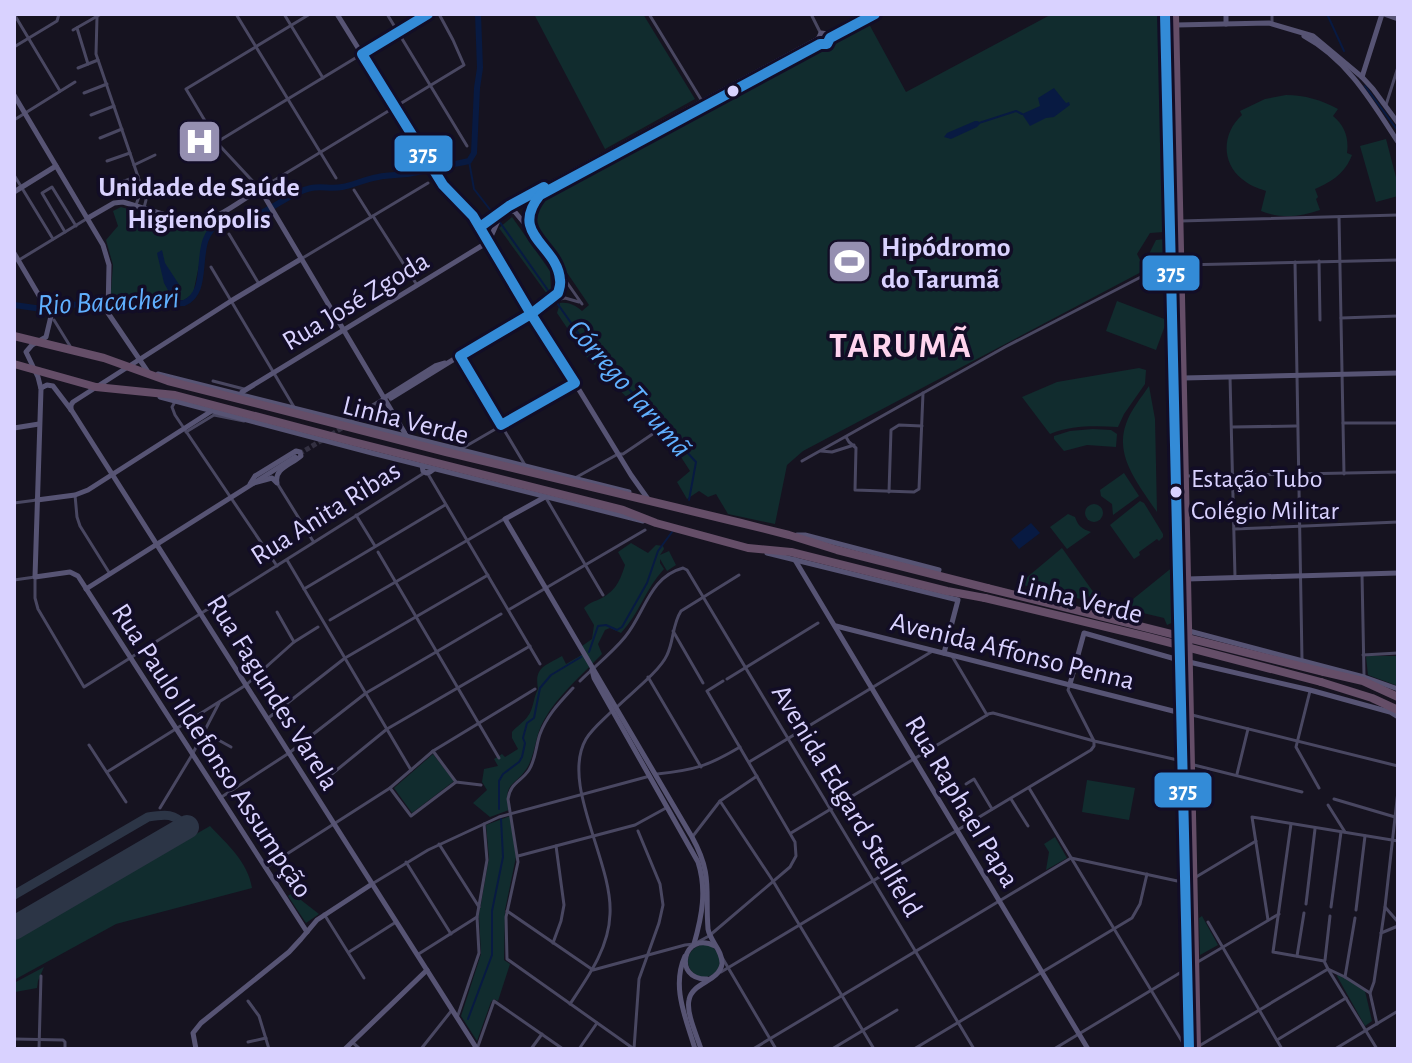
<svg xmlns="http://www.w3.org/2000/svg" width="1412" height="1063" font-family="'Alegreya Sans',sans-serif">
  <rect width="100%" height="100%" fill="#161320"/>
  <!-- green -->
  <g fill="#112c2e">
    <path d="M 534,14 L 643,14 L 695,99 L 605,149 Z"/>
    <path d="M 1052,14 L 1160,14 L 1164,232 L 1150,233 L 1137,254 L 1145,270 L 803,451 L 787,465 L 775,524 L 728,514 L 716,494 L 708,497 L 699,491 L 687,499 L 677,482 L 690,471 L 661,426 L 653,424 L 586,356 L 557,313 L 560,303 C 569,302 575,305 582,311 L 589,305 L 536,227 L 533,220 L 536,204 L 547,195 L 817,52 L 830,50 L 839,40 L 869,24 L 906,92 Z"/>
    <path d="M 1286,95 C 1305,95 1321,100 1338,109 L 1333,116 C 1345,126 1349,138 1347,153 L 1352,155 C 1345,173 1333,181 1315,189 L 1318,197 L 1316,199 L 1320,210 C 1300,217 1281,219 1261,211 L 1266,191 C 1257,188 1249,185 1242,179 C 1220,161 1223,132 1242,115 L 1240,111 L 1265,99 Z"/>
    <path d="M 1386,139 L 1398,185 L 1398,196 L 1376,202 L 1360,146 Z"/>
    <path d="M 121,207 L 196,229 L 215,222 L 219,224 L 212,231 L 203,246 L 193,294 L 184,300 L 160,300 L 110,303 L 113,265 L 106,240 L 118,226 L 113,211 Z"/>
    <path d="M 512,217 L 550,271 L 551,291 L 547,294 L 499,228 Z"/>
    <path d="M 1167,239 L 1166,259 L 1150,267 L 1147,258 L 1156,240 Z"/>
    <path d="M 1117,301 L 1167,320 L 1156,350 L 1106,331 Z"/>
    <path d="M 1139,368 L 1146,370 L 1145,384 L 1124,414 L 1118,427 C 1094,426 1073,425 1050,434 L 1022,397 L 1057,382 Z"/>
    <path d="M 1149,386 L 1155,419 L 1157,512 C 1140,486 1114,457 1126,424 C 1130,411 1141,398 1149,386 Z"/>
    <path d="M 386,408 L 398,429 L 365,421 Z"/>
    <path d="M 1093,429 L 1111,430 L 1117,434 L 1116,447 L 1087,445 L 1064,451 L 1054,439 L 1054,436 L 1070,431 Z"/>
    <path d="M 1124,473 L 1139,496 L 1113,515 L 1112,504 L 1101,496 L 1100,490 Z"/>
    <path d="M 1140,501 L 1144,503 L 1163,534 L 1163,537 L 1159,541 L 1157,539 L 1139,552 L 1140,555 L 1134,559 L 1110,525 Z"/>
    <circle cx="1094" cy="513" r="9"/>
    <path d="M 1068,514 L 1075,517 C 1078,526 1082,529 1091,532 L 1067,549 L 1050,527 Z"/>
    <path d="M 631,543 L 648,553 L 656,545 L 663,546 L 664,549 L 660,555 L 669,551 L 676,565 L 667,571 L 660,559 L 660,563 L 664,569 C 646,588 639,614 621,633 L 610,628 L 605,630 L 598,644 L 602,654 C 582,675 558,695 544,720 C 535,735 536,753 527,768 C 516,786 502,782 509,810 L 490,817 L 473,803 L 487,790 L 482,782 L 484,769 L 498,766 L 494,759 L 502,754 L 505,757 L 518,749 L 512,738 L 512,732 C 517,726 524,722 528,716 C 534,708 533,698 538,689 C 534,667 545,666 562,656 L 566,664 L 585,653 L 582,646 L 592,639 L 594,625 L 584,608 C 590,602 594,602 602,598 C 616,590 620,581 625,565 L 618,552 Z"/>
    <path d="M 1062,548 L 1094,593 L 1089,601 L 1019,584 Z"/>
    <path d="M 1174,566 L 1176,621 L 1167,625 L 1164,618 L 1122,608 Z"/>
    <path d="M 1371,654 L 1373,656 L 1398,656 L 1398,686 L 1368,675 L 1366,657 Z"/>
    <path d="M 433,754 L 454,781 L 412,813 L 394,788 Z"/>
    <path d="M 1087,780 L 1135,788 L 1129,820 L 1082,812 Z"/>
    <path d="M 510,816 L 516,857 L 505,910 L 504,960 L 510,964 L 498,1001 L 494,999 L 491,1002 L 477,1041 L 461,1016 L 481,954 L 479,915 L 489,858 L 486,825 Z"/>
    <path d="M 210,826 C 227,844 248,862 252,888 L 116,924 L 14,980 L 14,939 Z"/>
    <path d="M 1055,837 L 1067,858 L 1046,870 L 1049,852 L 1044,844 Z"/>
    <path d="M 292,893 L 319,914 L 306,923 L 288,896 Z"/>
    <path d="M 1202,916 L 1218,945 L 1200,955 L 1199,918 Z"/>
    <circle cx="704" cy="961" r="16"/>
    <path d="M 44,967 L 38,981 L 37,988 L 15,992 L 14,1033 L 14,983 Z"/>
    <path d="M 1338,974 L 1365,991 L 1372,1021 L 1365,1026 L 1337,976 Z"/>
  </g>
  <!-- water -->
  <g fill="#081a42">
    <path d="M 1054,88 L 1066,103 L 1069,102 L 1070,105 L 1054,117 L 1046,118 L 1030,126 L 1022,114 L 1040,106 L 1038,98 Z"/>
    <path d="M 975,121 L 978,121 L 980,124 L 977,127 L 951,139 L 944,137 L 947,133 Z"/>
    <path d="M 162,250 L 165,263 L 180,286 L 176,291 L 169,292 L 164,283 L 157,253 Z"/>
    <path d="M 1031,523 L 1040,533 L 1019,549 L 1011,539 Z"/>
  </g>
  <g fill="none" stroke-linecap="round" stroke-linejoin="round">
    <!-- stream -->
    <g stroke="#081a42" stroke-width="2">
      <path d="M 1327,14 L 1344,51"/>
      <path d="M 1365,86 L 1398,131"/>
      <path d="M 979,123 L 1016,111 L 1022,114"/>
      <path d="M 469,161 L 474,189 L 495,216"/>
      <path d="M 499,221 L 581,337 L 696,462 L 689,500"/>
      <path d="M 589,652 L 598,626 L 606,625 L 617,630 L 622,627 L 647,583 L 658,551 L 672,532"/>
      <path d="M 499,809 L 499,781 L 503,774 L 519,762 L 522,757 L 525,743 L 523,738 L 527,723 L 534,718 L 540,688 L 551,675 L 581,657"/>
      <path d="M 468,1019 L 492,955 L 492,911 L 503,857 L 501,819"/>
    </g>
    <!-- river -->
    <path stroke="#081a42" stroke-width="6" d="M 14,305 L 42,309 L 80,304 L 112,306 L 184,303 C 214,290 189,239 220,223 C 228,219 245,220 256,215 C 275,208 291,192 311,188 C 321,186 332,189 342,187 C 354,185 365,179 378,177 C 388,175 398,175 408,174 C 428,170 449,165 469,161 L 474,153 L 477,88 L 480,68 L 478,14"/>
    <!-- taxiway -->
    <path stroke="#2c3546" stroke-width="9" d="M 14,895 L 148,817 C 166,814 174,813 187,827"/>
    <!-- runway -->
    <path stroke="#2c3546" stroke-width="24" d="M 14,928 L 187,827"/>
    <!-- secondary-tunnel -->
    <path stroke="#333041" stroke-width="5" stroke-dasharray="5 2.5" stroke-linecap="butt" d="M 299,454 L 390,399"/>
    <!-- street -->
    <g stroke="#494761" stroke-width="3">
      <path d="M 14,14 L 60,91"/>
      <path d="M 236,14 L 336,178"/>
      <path d="M 284,14 L 323,78"/>
      <path d="M 310,14 L 186,89 L 220,146 L 260,189 L 464,65 L 453,40 L 439,14"/>
      <path d="M 387,14 L 467,146"/>
      <path d="M 649,14 L 702,101"/>
      <path d="M 811,14 L 820,32"/>
      <path d="M 1272,14 L 1272,23"/>
      <path d="M 97,17 L 96,54 L 146,200 L 144,208"/>
      <path d="M 77,28 L 88,64"/>
      <path d="M 73,30 L 101,14"/>
      <path d="M 14,47 L 57,21 L 59,14"/>
      <path d="M 78,68 L 98,60"/>
      <path d="M 84,93 L 107,84"/>
      <path d="M 1386,105 L 1398,67"/>
      <path d="M 91,115 L 114,106"/>
      <path d="M 14,120 L 75,82"/>
      <path d="M 100,138 L 122,129"/>
      <path d="M 217,142 L 428,14"/>
      <path d="M 107,161 L 130,153"/>
      <path d="M 134,165 L 155,155"/>
      <path d="M 14,175 L 53,239"/>
      <path d="M 111,186 L 138,176"/>
      <path d="M 354,190 L 371,217"/>
      <path d="M 136,205 L 142,188"/>
      <path d="M 373,216 L 417,285"/>
      <path d="M 1339,217 L 1344,474"/>
      <path d="M 1180,221 L 1398,215"/>
      <path d="M 65,232 L 42,193 L 52,187 L 76,226"/>
      <path d="M 229,234 L 259,284"/>
      <path d="M 301,259 L 428,183"/>
      <path d="M 19,260 L 88,218"/>
      <path d="M 1319,261 L 1320,320"/>
      <path d="M 1295,262 L 1302,660"/>
      <path d="M 1181,265 L 1398,260"/>
      <path d="M 211,267 L 294,407"/>
      <path d="M 561,274 L 582,304"/>
      <path d="M 551,301 L 565,298 L 579,302"/>
      <path d="M 1341,318 L 1398,316"/>
      <path d="M 54,320 L 70,346"/>
      <path d="M 460,356 L 525,465"/>
      <path d="M 1230,377 L 1235,577"/>
      <path d="M 213,381 L 244,389"/>
      <path d="M 176,400 L 172,407 L 175,415 L 277,566"/>
      <path d="M 351,418 L 384,398"/>
      <path d="M 1343,423 L 1398,423"/>
      <path d="M 1232,427 L 1296,426"/>
      <path d="M 186,432 L 214,415 L 244,421"/>
      <path d="M 846,437 L 849,442 L 856,448 L 855,490 L 914,492 L 919,489 L 923,393"/>
      <path d="M 461,449 L 575,383"/>
      <path d="M 821,451 L 832,452 L 854,445"/>
      <path d="M 802,461 L 1005,347 L 1170,262"/>
      <path d="M 428,474 L 540,664"/>
      <path d="M 1186,476 L 1398,472"/>
      <path d="M 575,478 L 618,454 L 623,454 L 660,429"/>
      <path d="M 277,483 L 313,541"/>
      <path d="M 889,492 L 891,430 L 899,425 L 922,426"/>
      <path d="M 75,495 L 77,517 L 80,526 L 110,574"/>
      <path d="M 546,498 L 603,595"/>
      <path d="M 14,503 L 37,500"/>
      <path d="M 356,515 L 375,546"/>
      <path d="M 1234,529 L 1398,522"/>
      <path d="M 378,552 L 499,758"/>
      <path d="M 287,560 L 411,770"/>
      <path d="M 1362,574 L 1364,675"/>
      <path d="M 14,580 L 35,577 L 35,598 L 38,609 L 84,687 L 424,473"/>
      <path d="M 304,589 L 445,505"/>
      <path d="M 510,609 L 645,530"/>
      <path d="M 277,612 L 294,642"/>
      <path d="M 330,620 L 504,519"/>
      <path d="M 673,631 L 703,683"/>
      <path d="M 1363,655 L 1398,653"/>
      <path d="M 952,656 L 987,715"/>
      <path d="M 648,677 L 701,767"/>
      <path d="M 727,679 L 818,623"/>
      <path d="M 580,681 C 595,666 612,653 625,637 C 645,613 649,577 683,568 L 687,570 L 974,1049"/>
      <path d="M 573,688 C 560,702 547,715 540,734 C 536,745 536,759 529,770 C 521,782 510,783 508,799 L 518,862 L 506,917 L 507,959 L 634,1049"/>
      <path d="M 1310,691 L 1296,747 L 1319,788"/>
      <path d="M 617,707 C 630,694 660,671 667,655 C 674,641 672,625 681,611 L 739,575"/>
      <path d="M 988,714 L 993,713 L 1094,741 L 1182,761"/>
      <path d="M 1192,715 L 1398,766"/>
      <path d="M 267,719 L 345,658 L 488,575"/>
      <path d="M 204,732 L 231,747"/>
      <path d="M 89,745 L 126,802"/>
      <path d="M 433,751 L 456,782 L 481,785"/>
      <path d="M 749,762 L 931,652"/>
      <path d="M 1194,765 L 1302,792"/>
      <path d="M 107,772 L 246,685 L 294,642 L 318,627"/>
      <path d="M 657,774 C 695,770 708,766 740,747"/>
      <path d="M 1237,774 L 1248,729"/>
      <path d="M 322,782 L 387,729 L 530,646"/>
      <path d="M 966,784 L 974,779 L 992,809"/>
      <path d="M 390,788 L 411,816 L 456,782"/>
      <path d="M 1029,788 L 1183,1043 L 1185,1049"/>
      <path d="M 220,798 L 289,753 L 366,693 L 501,614"/>
      <path d="M 1011,799 L 1028,826"/>
      <path d="M 1334,799 L 1395,817"/>
      <path d="M 720,801 L 773,881 L 874,1049"/>
      <path d="M 1328,805 L 1345,832"/>
      <path d="M 160,808 L 192,755 L 219,703"/>
      <path d="M 1291,824 L 1273,952 L 1324,961 L 1328,969 L 1345,977 L 1370,993 L 1377,1024"/>
      <path d="M 791,833 L 987,715"/>
      <path d="M 693,836 L 720,801 L 757,776"/>
      <path d="M 439,844 L 479,907"/>
      <path d="M 518,856 L 635,825 L 666,808"/>
      <path d="M 406,862 L 451,934"/>
      <path d="M 265,868 L 390,788 L 433,751 L 535,689"/>
      <path d="M 1196,877 L 1256,841"/>
      <path d="M 372,884 L 428,850 L 499,817 L 650,776"/>
      <path d="M 1306,904 L 1315,829"/>
      <path d="M 1331,907 L 1341,832"/>
      <path d="M 1385,907 L 1398,922"/>
      <path d="M 1356,910 L 1365,836"/>
      <path d="M 507,911 L 593,970 L 685,945 L 694,944 L 709,936 L 790,867 L 796,856 L 795,842 L 707,691 L 723,681"/>
      <path d="M 324,914 L 364,978"/>
      <path d="M 1268,920 L 1252,817 L 1398,841"/>
      <path d="M 1208,922 L 1282,1049"/>
      <path d="M 1381,933 L 1398,926"/>
      <path d="M 553,943 L 561,921 L 564,905 L 556,846"/>
      <path d="M 349,952 L 396,922"/>
      <path d="M 417,955 L 477,917"/>
      <path d="M 1297,956 L 1304,913"/>
      <path d="M 723,959 L 776,1049"/>
      <path d="M 1325,960 L 1330,916"/>
      <path d="M 1196,963 L 1279,914"/>
      <path d="M 721,972 L 1091,750 L 1094,746 L 1094,741 L 1068,690 L 1070,684"/>
      <path d="M 1345,977 L 1355,918"/>
      <path d="M 1370,993 L 1374,982 L 1385,907 L 1398,791"/>
      <path d="M 248,1001 L 259,1016 L 269,1049"/>
      <path d="M 570,1004 C 588,977 609,948 610,914 C 613,862 560,784 586,739 C 592,729 602,721 611,712"/>
      <path d="M 458,1015 L 479,953 L 477,917 L 487,860 L 484,824"/>
      <path d="M 14,1039 L 63,1040 L 65,1042 L 65,1049"/>
      <path d="M 1277,1040 L 1346,998"/>
      <path d="M 248,1042 L 266,1038"/>
      <path d="M 352,1042 L 360,1049"/>
      <path d="M 1199,1046 L 1328,969 L 1377,1049"/>
      <path d="M 39,1049 L 41,976"/>
      <path d="M 421,1049 L 452,1010"/>
      <path d="M 477,1049 L 494,1001 L 563,1049"/>
      <path d="M 531,1049 L 542,1034"/>
      <path d="M 579,1049 L 597,1023"/>
      <path d="M 634,1049 L 639,979 L 659,923 L 663,905 L 660,884 L 638,831"/>
      <path d="M 753,1049 L 1071,858 L 1182,882"/>
      <path d="M 832,1049 L 897,1010"/>
      <path d="M 914,1049 L 1132,918 L 1140,904 L 1147,874"/>
      <path d="M 1054,1049 L 1183,971"/>
      <path d="M 1335,1049 L 1398,1011"/>
    </g>
    <!-- secondary -->
    <g stroke="#575474" stroke-width="5">
      <path d="M 337,14 L 443,185 L 473,216 L 631,475 L 648,499"/>
      <path d="M 1226,14 L 1226,24"/>
      <path d="M 1384,14 L 1398,19"/>
      <path d="M 1176,25 L 1269,23 L 1313,36 L 1362,77 L 1373,89 L 1398,123"/>
      <path d="M 1304,36 C 1347,59 1372,102 1398,142"/>
      <path d="M 1362,77 L 1382,14"/>
      <path d="M 14,95 L 103,245 L 109,265 L 108,313 L 148,372"/>
      <path d="M 14,192 L 56,166"/>
      <path d="M 506,209 L 515,212 L 530,230"/>
      <path d="M 88,218 L 114,203 L 123,202 L 192,223 C 212,224 243,199 260,189 L 406,435"/>
      <path d="M 480,227 L 513,204 L 818,39 L 821,33 L 828,34 L 864,14"/>
      <path d="M 536,238 C 528,221 525,208 540,195 L 820,44 L 827,44 L 830,38 L 875,14"/>
      <path d="M 489,241 L 501,214"/>
      <path d="M 14,253 L 51,316 L 46,337 L 32,345 L 26,352 L 38,377 L 41,389 L 35,577 L 70,572 L 78,576 L 307,932"/>
      <path d="M 158,374 L 629,492"/>
      <path d="M 1183,378 L 1398,373"/>
      <path d="M 41,388 L 47,385 L 53,386 L 72,411 L 477,1049"/>
      <path d="M 242,392 L 488,242"/>
      <path d="M 160,397 L 372,453 L 643,521"/>
      <path d="M 384,398 L 435,366 L 445,363"/>
      <path d="M 391,398 L 555,297 C 569,275 549,256 536,238"/>
      <path d="M 71,410 L 71,405 L 73,402 L 231,301 L 301,259"/>
      <path d="M 14,428 L 39,424"/>
      <path d="M 296,451 L 300,452 L 301,456 C 291,465 274,468 277,483 L 272,478 L 250,484 L 255,476 Z"/>
      <path d="M 422,465 L 423,471 L 426,473 L 430,472 L 434,469"/>
      <path d="M 545,497 L 505,519 L 692,837 C 713,875 705,890 708,929 C 710,941 723,951 722,964 C 719,982 692,982 689,1000 C 686,1013 697,1036 701,1049"/>
      <path d="M 37,500 L 75,495 L 88,490 L 210,412"/>
      <path d="M 797,535 L 805,535 L 939,570"/>
      <path d="M 767,553 L 958,600 L 944,653"/>
      <path d="M 795,560 L 1088,1049"/>
      <path d="M 1187,579 L 1398,573"/>
      <path d="M 86,589 L 295,457"/>
      <path d="M 836,626 L 1181,713"/>
      <path d="M 1189,631 L 1364,677 L 1398,689"/>
      <path d="M 1189,662 L 1310,690 L 1390,712 L 1398,717"/>
      <path d="M 592,670 L 594,678 L 698,862 C 707,890 702,916 694,944"/>
      <path d="M 1070,684 L 1084,633 L 1179,660"/>
      <path d="M 685,956 C 671,987 686,1018 695,1049"/>
      <path d="M 707,979 C 672,980 683,930 715,946"/>
      <path d="M 196,1049 L 193,1033 L 201,1023 L 289,952 L 301,939 L 317,920 L 372,884"/>
      <path d="M 345,1049 L 427,970"/>
    </g>
    <!-- highway -->
    <g stroke="#654e68" stroke-width="8">
      <path d="M 1165,14 L 1189,1049"/>
      <path d="M 1175,14 L 1197,1049"/>
      <path d="M 14,336 L 104,358 L 168,381 L 446,452 L 741,523 L 789,535 L 837,550 L 987,588"/>
      <path d="M 14,364 L 96,387 L 175,395 L 354,442 L 623,510 L 656,523 L 748,548 L 791,552 L 947,591 L 985,598"/>
      <path d="M 1324,672 L 1363,681 L 1398,697"/>
      <path d="M 1321,682 L 1372,698 L 1398,710"/>
    </g>
    <!-- highway-bridge -->
    <g stroke="#654e68" stroke-width="8">
      <path d="M 987,588 L 1324,672"/>
      <path d="M 985,598 L 1148,637 L 1321,682"/>
    </g>
    <defs>
      <g id="bus-1">
        <path d="M 428,14 L 362,54 L 443,185 L 473,216 L 531,314"/>
        <path d="M 1165,14 L 1189,1049"/>
        <path d="M 480,227 L 509,206 L 544,187"/>
        <path d="M 531,314 L 575,383 L 501,425 L 460,356 Z"/>
        <path d="M 531,314 L 558,293 C 559,289 561,285 560,280 C 558,245 508,235 540,195 L 820,44 L 827,44 L 830,38 L 875,14"/>
      </g>
    </defs>
    <!-- bus-1 casing -->
    <use href="#bus-1" stroke="#120d26" stroke-width="16"/>
    <!-- bus-1 -->
    <use href="#bus-1" stroke="#338bd7" stroke-width="10"/>
  </g>
  <!-- icons -->
  <defs>
    <symbol id="hospital-square" viewBox="-11 -11 22 22"><rect x="-9" y="-9" width="18" height="18" rx="4" fill="#958fb1" stroke="#120d26"/><path d="M-5-5h3v3.5h4V-5h3V5h-3V1.5h-4V5h-3Z" fill="#fff"/></symbol>
    <symbol id="stadium-square" viewBox="-11 -11 22 22"><rect x="-9" y="-9" width="18" height="18" rx="4" fill="#958fb1" stroke="#120d26"/><path d="M0-5a6.5 5 0 1 0 0 10a6.5 5 0 1 0 0-10ZM-3.5-1.8h7v3.6h-7Z" fill="#fff"/></symbol>
  </defs>
  <g fill-rule="evenodd">
    <use href="#hospital-square" x="174" y="116" width="51" height="51"/>
    <use href="#stadium-square" x="824" y="236" width="51" height="51"/>
  </g>
  <!-- markers -->
  <g fill="#d9d2ff" stroke="#120d26" stroke-width="3">
    <circle cx="733" cy="91" r="7"/>
    <circle cx="1176" cy="492" r="7"/>
  </g>
  <g text-anchor="middle" stroke-width="7" stroke-linejoin="round" paint-order="stroke">
    <!-- bus labels -->
    <g font-size="26" fill="#d9d2ff" stroke="#120d26" text-anchor="start">
      <text x="1191" y="487">Estação Tubo<tspan x="1191" dy="32">Colégio Militar</tspan></text>
    </g>
    <!-- poi labels -->
    <g font-size="28" font-weight="bold" fill="#d9d2ff" stroke="#120d26">
      <text x="199" y="196">Unidade de Saúde<tspan x="199" dy="32">Higienópolis</tspan></text>
      <text x="881" y="256" text-anchor="start">Hipódromo<tspan x="881" dy="32">do Tarumã</tspan></text>
    </g>
    <!-- street labels -->
    <g font-size="28" fill="#d9d2ff" stroke="#120d26">
      <text transform="translate(355 300) rotate(-31)" y="10">Rua José Zgoda</text>
      <text transform="translate(406 419) rotate(14)" y="10">Linha Verde</text>
      <text transform="translate(325 512) rotate(-32)" y="10">Rua Anita Ribas</text>
      <text transform="translate(1080 598) rotate(14)" y="10">Linha Verde</text>
      <text transform="translate(1013 650) rotate(14)" y="10">Avenida Affonso Penna</text>
      <text transform="translate(274 692) rotate(58)" y="10">Rua Fagundes Varela</text>
      <text transform="translate(213 750) rotate(57)" y="10">Rua Paulo Ildefonso Assumpção</text>
      <text transform="translate(848 800) rotate(59)" y="10">Avenida Edgard Stellfeld</text>
      <text transform="translate(963 801) rotate(59)" y="10">Rua Raphael Papa</text>
    </g>
    <!-- water labels -->
    <g font-size="30" font-style="italic" fill="#60b0ff" stroke="#120d26">
      <text transform="translate(108 301) rotate(-3)" y="10">Rio Bacacheri</text>
      <text transform="translate(630 388) rotate(49)" y="10">Córrego Tarumã</text>
    </g>
    <!-- district labels -->
    <g font-size="36" font-weight="bold" letter-spacing="2" fill="#ffd4ee" stroke="#120d26">
      <text x="901" y="357">TARUMÃ</text>
    </g>
  </g>
  <g stroke="#120d26" stroke-width="3">
    <rect x="393" y="134" width="61" height="39" rx="8" fill="#338bd7"/>
    <rect x="1141" y="254" width="60" height="38" rx="8" fill="#338bd7"/>
    <rect x="1153" y="771" width="60" height="38" rx="8" fill="#338bd7"/>
  </g>
  <g font-size="22" text-anchor="middle" font-weight="bold" fill="#fff">
    <text x="423" y="161">375</text>
    <text x="1171" y="280">375</text>
    <text x="1183" y="798">375</text>
  </g>
  <!-- border -->
  <rect width="1412" height="1063" fill="none" stroke="#d9d2ff" stroke-width="32"/>
</svg>
